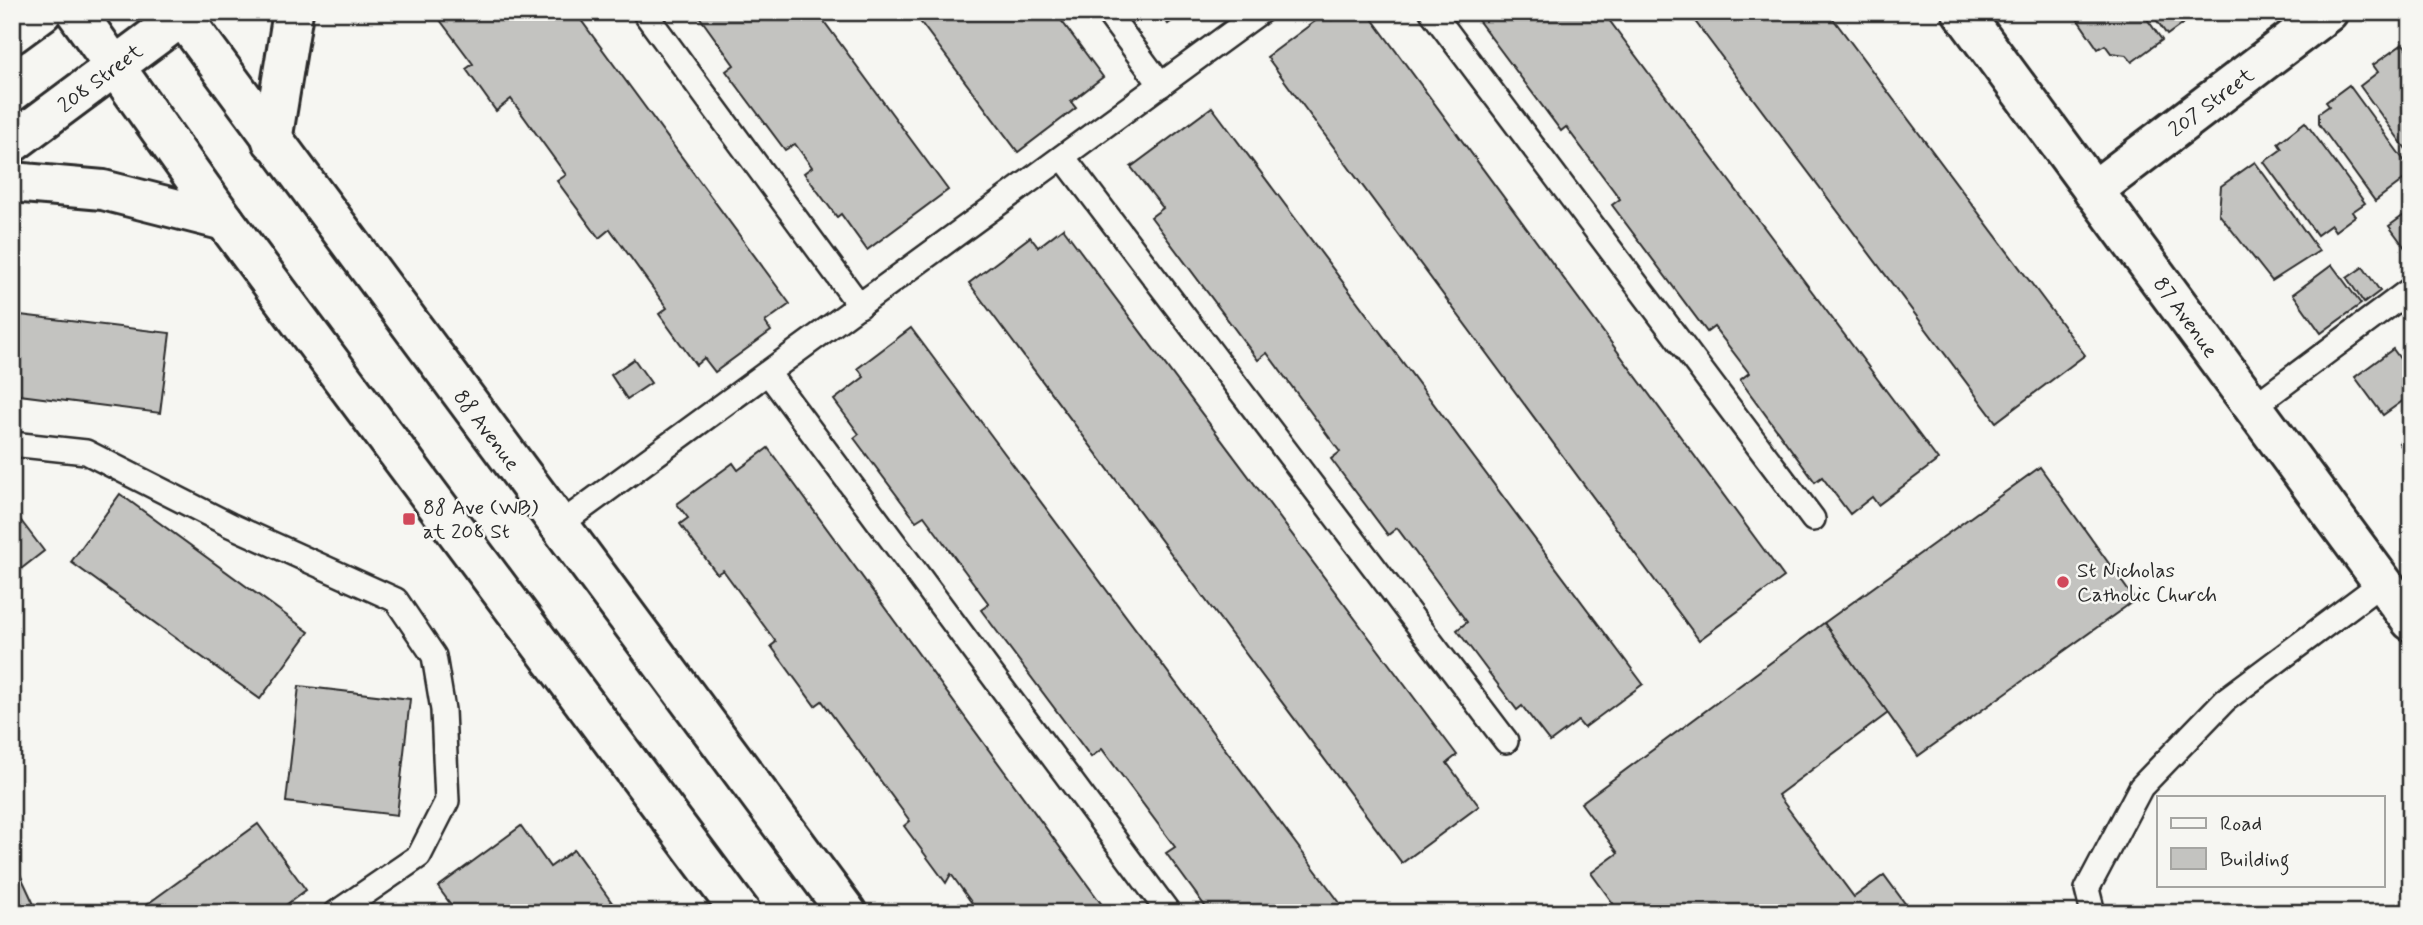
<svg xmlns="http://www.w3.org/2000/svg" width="2423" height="925" font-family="Mynerve,sans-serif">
  <rect width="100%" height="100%" fill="#f6f6f2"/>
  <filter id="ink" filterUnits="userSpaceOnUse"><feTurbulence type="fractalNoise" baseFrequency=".0143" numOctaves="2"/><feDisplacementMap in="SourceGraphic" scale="14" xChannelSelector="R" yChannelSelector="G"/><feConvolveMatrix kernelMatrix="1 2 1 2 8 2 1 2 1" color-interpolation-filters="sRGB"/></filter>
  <g filter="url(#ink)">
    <!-- building -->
    <g fill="#c3c3c0" stroke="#2b2b2b" stroke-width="2">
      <path d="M 434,12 L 575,12 L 790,304 L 765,322 L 771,331 L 715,372 L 704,358 L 696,365 L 659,314 L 667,308 L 610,229 L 599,238 L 557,181 L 566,175 L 511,99 L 496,111 L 466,69 L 473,64 Z"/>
      <path d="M 696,12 L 817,12 L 948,190 L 867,250 L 841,214 L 837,217 L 804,173 L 812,167 L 795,144 L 785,150 L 726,71 L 734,65 Z"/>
      <path d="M 913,12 L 1055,12 L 1103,77 L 1071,102 L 1076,108 L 1018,152 Z"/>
      <path d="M 1159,12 L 1184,12 L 1168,24 Z"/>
      <path d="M 1343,12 L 1367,12 L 1784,577 L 1699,640 L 1267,57 L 1326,13 L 1332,20 Z"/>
      <path d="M 1472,12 L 1603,12 L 1938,460 L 1878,505 L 1872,497 L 1850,514 L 1822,477 L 1815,482 L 1740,380 L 1749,373 L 1714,327 L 1707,332 L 1612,205 L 1620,199 L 1566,127 L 1561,131 Z"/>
      <path d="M 1688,12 L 1828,12 L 2085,355 L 1996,422 Z"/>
      <path d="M 2078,12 L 2142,12 L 2162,40 L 2132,62 L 2126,55 L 2111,53 L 2105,45 L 2098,49 L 2076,17 Z"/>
      <path d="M 2151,12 L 2199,12 L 2167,35 Z"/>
      <path d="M 2403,44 L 2411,55 L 2411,156 L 2360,86 L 2378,72 L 2373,65 Z"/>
      <path d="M 2349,85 L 2411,170 L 2411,174 L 2375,201 L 2319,124 L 2319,113 L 2329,106 L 2326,102 Z"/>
      <path d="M 1212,107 L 1643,684 L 1584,728 L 1578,721 L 1550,742 L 1522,706 L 1517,710 L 1457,630 L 1467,622 L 1397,528 L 1388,535 L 1331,459 L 1340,452 L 1267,353 L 1258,360 L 1151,217 L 1163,208 L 1131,167 Z"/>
      <path d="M 2305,122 L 2365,203 L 2352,212 L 2355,216 L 2335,231 L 2331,225 L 2317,235 L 2264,162 L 2282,149 L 2278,143 Z"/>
      <path d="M 2255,162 L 2319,251 L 2272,281 L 2219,214 L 2221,186 Z"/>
      <path d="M 2411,210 L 2411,256 L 2389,226 Z"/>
      <path d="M 1063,228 L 1457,755 L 1447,763 L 1479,806 L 1402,863 L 969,283 L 1030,237 L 1038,247 Z"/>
      <path d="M 2332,265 L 2361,304 L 2321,333 L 2293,294 Z"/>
      <path d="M 2363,267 L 2380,291 L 2364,303 L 2347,278 Z"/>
      <path d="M 12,314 L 170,333 L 160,413 L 12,394 Z"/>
      <path d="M 911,328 L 1346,911 L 1210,913 L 1166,853 L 1175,847 L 1102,749 L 1091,757 L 981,610 L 989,604 L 924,516 L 916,521 L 854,438 L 859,434 L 834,400 L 864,377 L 858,368 Z"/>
      <path d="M 2393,349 L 2411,374 L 2411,395 L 2383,415 L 2355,377 Z"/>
      <path d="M 634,359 L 651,383 L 627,399 L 611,375 Z"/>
      <path d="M 2411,434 L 2411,460 L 2399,443 Z"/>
      <path d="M 768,448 L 1108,913 L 979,913 L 951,874 L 946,883 L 904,826 L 910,821 L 822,701 L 815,706 L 771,646 L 776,642 L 723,570 L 717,574 L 680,524 L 688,518 L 677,504 L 733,463 L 738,470 Z"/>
      <path d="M 2040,467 L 2135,600 L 1918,756 L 1824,623 Z"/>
      <path d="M 120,494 L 309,632 L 260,699 L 71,562 Z"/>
      <path d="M 12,509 L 44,551 L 12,576 Z"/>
      <path d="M 1824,623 L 1888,713 L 1778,795 L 1854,897 L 1884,875 L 1912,913 L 1620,913 L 1591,873 L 1618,853 L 1581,803 Z"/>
      <path d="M 299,686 L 410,699 L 397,815 L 286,802 Z"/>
      <path d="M 258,824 L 306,890 L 275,913 L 135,913 Z"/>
      <path d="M 521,826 L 550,867 L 574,850 L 613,904 L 602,913 L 457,913 L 438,887 Z"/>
      <path d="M 12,857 L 38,913 L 12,913 Z"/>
    </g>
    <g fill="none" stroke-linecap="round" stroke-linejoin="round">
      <defs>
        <g id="lane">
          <path d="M 644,12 L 860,306"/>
          <path d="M 1107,12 L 1161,85"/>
          <path d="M 1432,12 L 1813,519"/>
          <path d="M 1063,157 L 1506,741"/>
          <path d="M 768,373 L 1169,913"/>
          <path d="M 2253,407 L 2411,289"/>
          <path d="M 12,444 L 86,452 L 230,525 L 396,600 L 434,656 L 443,710 L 447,801 L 419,856 L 336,913"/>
          <path d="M 558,526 L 1260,12"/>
          <path d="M 2093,913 L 2087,889 L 2141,787 L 2225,700 L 2383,582"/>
        </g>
        <path id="street" d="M 2093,191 L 2328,12"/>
        <g id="secondary">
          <path d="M 76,12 L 225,221 L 741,913"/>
          <path d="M 179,12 L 847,913"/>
          <path d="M 1962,12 L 2411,621"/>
          <path d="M 12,34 L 42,12"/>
          <path d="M 272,141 L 293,12"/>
          <path d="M 12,143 L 188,12"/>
          <path d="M 12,182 L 103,190 L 225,221"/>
        </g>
      </defs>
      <!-- lane casing -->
      <use href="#lane" stroke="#2b2b2b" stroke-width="28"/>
      <!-- street casing -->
      <use href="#street" stroke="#2b2b2b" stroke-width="44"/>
      <!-- secondary casing -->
      <use href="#secondary" stroke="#2b2b2b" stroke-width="44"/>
      <!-- lane -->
      <use href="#lane" stroke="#f6f6f2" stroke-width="23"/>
      <!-- street -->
      <use href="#street" stroke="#f6f6f2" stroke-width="38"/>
      <!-- secondary -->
      <use href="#secondary" stroke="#f6f6f2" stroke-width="38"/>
    </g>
  </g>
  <!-- markers -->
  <g fill="#d1495b" stroke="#f6f6f2" stroke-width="2.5">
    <rect x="402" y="512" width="14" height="14" rx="3.5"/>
    <circle cx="2063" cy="582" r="7"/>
  </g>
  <g text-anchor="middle" stroke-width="5" stroke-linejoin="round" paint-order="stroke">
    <!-- street labels -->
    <g font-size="21" fill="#2b2b2b" stroke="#f6f6f2">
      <text transform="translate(100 78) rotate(-37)" y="7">208 Street</text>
      <text transform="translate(2211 102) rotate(-37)" y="7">207 Street</text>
      <text transform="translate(2186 317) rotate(54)" y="7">87 Avenue</text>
      <text transform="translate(487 430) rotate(53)" y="7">88 Avenue</text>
    </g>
    <!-- poi labels -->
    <g font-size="21" fill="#2b2b2b" stroke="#f6f6f2" text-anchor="start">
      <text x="423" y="514">88 Ave (WB)<tspan x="423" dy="24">at 208 St</tspan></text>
      <text x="2077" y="577">St Nicholas<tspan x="2077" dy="24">Catholic Church</tspan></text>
    </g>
  </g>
  <!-- margin -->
  <rect width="2423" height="925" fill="none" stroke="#f6f6f2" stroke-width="42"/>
  <rect x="21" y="21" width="2381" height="883" fill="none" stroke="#2b2b2b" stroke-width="2.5" filter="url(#ink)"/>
  <!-- legend -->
  <rect x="2157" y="796" width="228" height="91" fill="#f6f6f2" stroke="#a5a5a2" stroke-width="2"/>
  <rect x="2171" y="818" width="35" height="10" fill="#f6f6f2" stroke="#a5a5a2" stroke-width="2"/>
  <text x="2220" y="830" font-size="21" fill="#2b2b2b">Road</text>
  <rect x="2171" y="848" width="35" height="21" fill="#c3c3c0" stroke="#a5a5a2" stroke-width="2"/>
  <text x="2220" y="866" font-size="21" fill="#2b2b2b">Building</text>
</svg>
